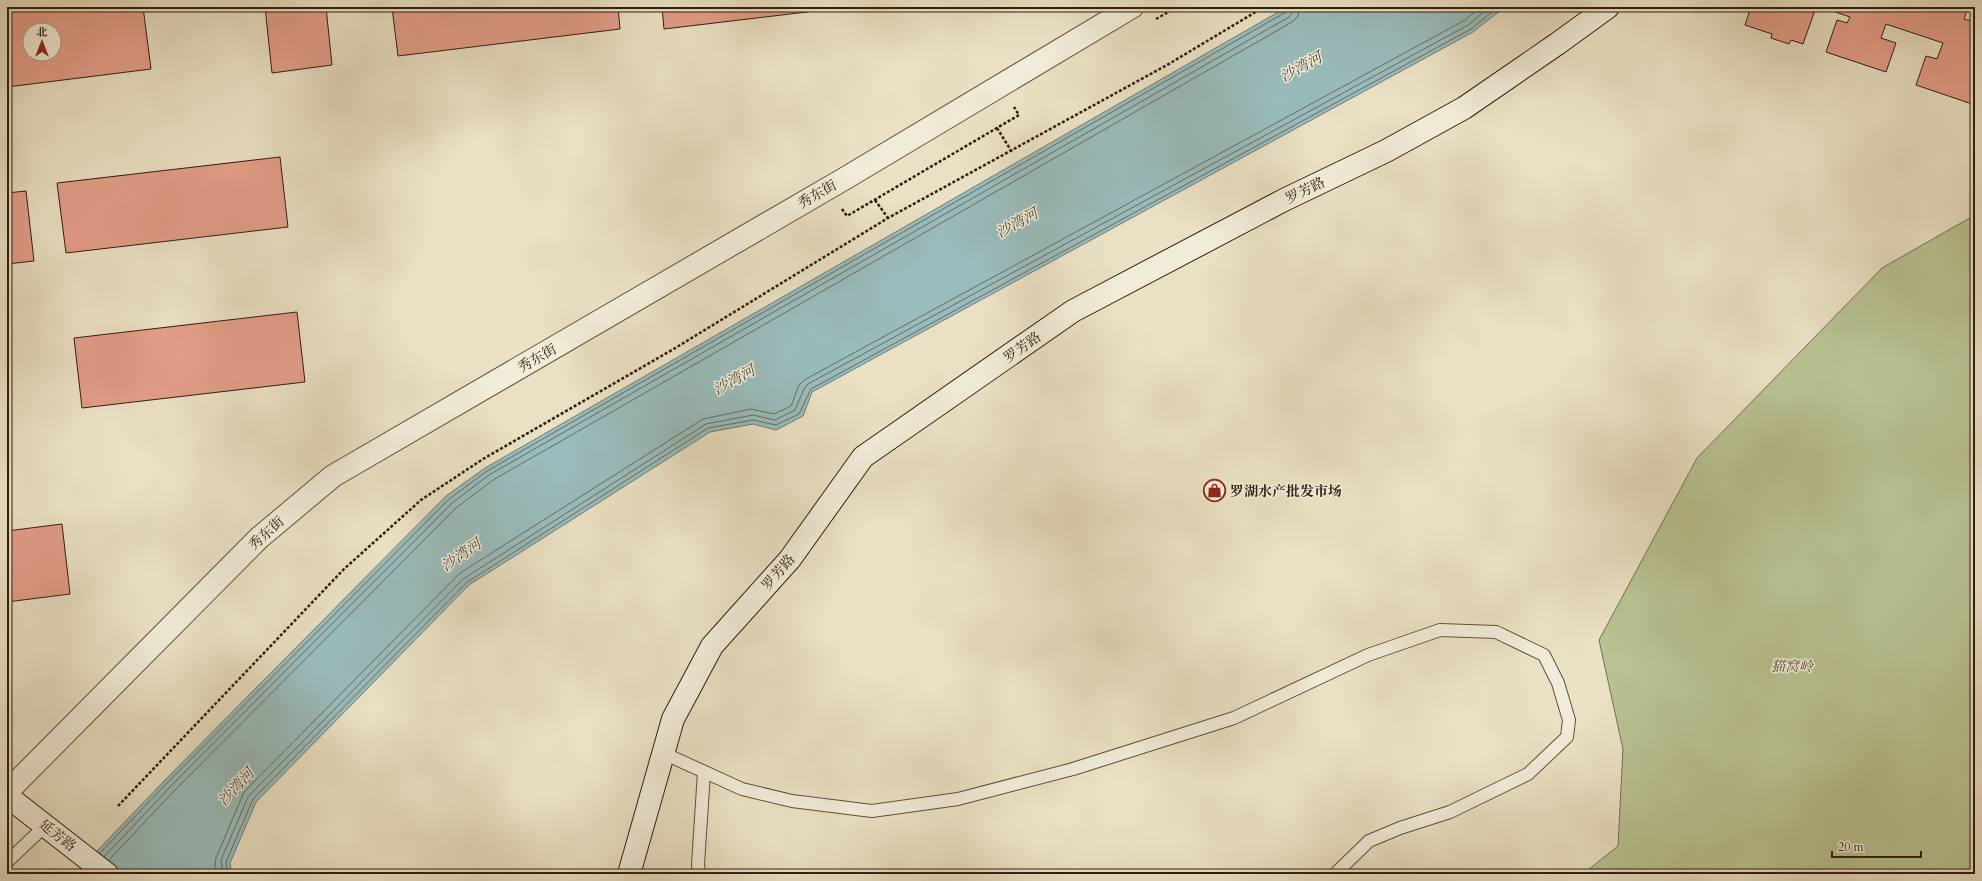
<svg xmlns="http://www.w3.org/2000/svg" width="1982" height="881" font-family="Cardo,'Noto Serif SC',serif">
  <rect width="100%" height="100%" fill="#eae1c4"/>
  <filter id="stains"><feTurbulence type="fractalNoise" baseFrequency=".005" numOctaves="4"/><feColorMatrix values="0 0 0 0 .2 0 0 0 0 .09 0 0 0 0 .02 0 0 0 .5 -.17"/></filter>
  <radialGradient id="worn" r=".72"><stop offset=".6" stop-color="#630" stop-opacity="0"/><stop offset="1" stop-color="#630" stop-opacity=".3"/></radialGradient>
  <!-- green -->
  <path fill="#b9c292" stroke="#747050" d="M 1975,215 L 1975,874 L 1583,874 L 1618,846 L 1623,749 L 1599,640 L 1697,458 L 1882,268 Z"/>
  <!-- water -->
  <path fill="#9abcbc" stroke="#6f7d76" d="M 1287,7 L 1505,7 L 1473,32 L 812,392 L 803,416 L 776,430 L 753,424 L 710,432 L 469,585 L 256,802 L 230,863 L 232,874 L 75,874 L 163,782 L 446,496 L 485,468 Z"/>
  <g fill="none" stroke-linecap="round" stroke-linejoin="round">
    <!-- shore -->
    <g stroke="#646d65" stroke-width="1">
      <path d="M 100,853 L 166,784 L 449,499 L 487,471 L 1286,12 L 1289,7"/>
      <path d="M 104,857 L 169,788 L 452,503 L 489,475 L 1289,17 L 1292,13 L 1294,7"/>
      <path d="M 109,860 L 173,792 L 456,508 L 493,480 L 1292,22 L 1298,16 L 1300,7"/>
      <path d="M 217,874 L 215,865 L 216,858 L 244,792 L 460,573 L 703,419 L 751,409 L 774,414 L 791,406 L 799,385 L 806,379 L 1465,20 L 1481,7"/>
      <path d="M 223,874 L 221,860 L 248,797 L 463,579 L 706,424 L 753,415 L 775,420 L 795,410 L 804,389 L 808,384 L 1468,25 L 1490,7"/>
      <path d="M 228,874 L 226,862 L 253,799 L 466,583 L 708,428 L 753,420 L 776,425 L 799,414 L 811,389 L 1471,29 L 1498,7"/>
    </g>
  </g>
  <!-- building -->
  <g fill="#e49e8a" stroke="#2f1e0e" fill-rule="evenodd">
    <path d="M 47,7 L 143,7 L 151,69 L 7,87 L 7,12 ZM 30,30 L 54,30 L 54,54 L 30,54 Z"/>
    <path d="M 265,7 L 326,7 L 332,65 L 272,73 Z"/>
    <path d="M 392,7 L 618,7 L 620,29 L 398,56 Z"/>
    <path d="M 662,7 L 849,7 L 664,29 Z"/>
    <path d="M 1751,7 L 1816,7 L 1803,44 L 1791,40 L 1789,44 L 1771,38 L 1772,34 L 1745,25 Z"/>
    <path d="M 1821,7 L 1964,7 L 1968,8 L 1964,19 L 1971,21 L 1975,10 L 1975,105 L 1916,85 L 1926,56 L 1937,59 L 1943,43 L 1886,24 L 1881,38 L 1896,43 L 1886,72 L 1826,52 L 1837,20 L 1847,23 L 1850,17 Z"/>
    <path d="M 280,157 L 288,227 L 66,253 L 57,183 Z"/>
    <path d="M 26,191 L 34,261 L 7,264 L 7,193 Z"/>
    <path d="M 297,312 L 305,382 L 82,408 L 74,338 Z"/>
    <path d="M 62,524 L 70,594 L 7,602 L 7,531 Z"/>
  </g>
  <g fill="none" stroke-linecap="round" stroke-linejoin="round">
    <defs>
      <g id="service">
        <path d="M 663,753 L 742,789 L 792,801 L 872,811 L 958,799 L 1073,769 L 1234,718 L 1368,655 L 1440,630 L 1496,632 L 1544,655 L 1558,683 L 1569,720 L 1567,737 L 1528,774 L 1450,812 L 1400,828 L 1369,841 L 1335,874"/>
        <path d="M 7,862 L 46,825"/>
        <path d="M 699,874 L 698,864 L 704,772"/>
      </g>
      <path id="minor" d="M 7,792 L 259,538 L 333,476 L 844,179 L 1132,7"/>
      <g id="secondary">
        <path d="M 7,796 L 107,874"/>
        <path d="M 629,874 L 673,719 L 712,646 L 790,559 L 863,457 L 1073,311 L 1284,200 L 1386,151 L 1464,108 L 1557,44 L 1608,7"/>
      </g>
    </defs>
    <!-- service casing -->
    <use href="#service" stroke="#5e4f3c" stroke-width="14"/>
    <!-- minor casing -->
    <use href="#minor" stroke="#5e4f3c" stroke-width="24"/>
    <!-- secondary casing -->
    <use href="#secondary" stroke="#2f1e0e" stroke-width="24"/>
    <!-- path -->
    <g stroke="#2f1e0e" stroke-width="2.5" stroke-dasharray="3 2" stroke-linecap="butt">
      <path d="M 1156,19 L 1177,7"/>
      <path d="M 997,128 L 1012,152"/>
      <path d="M 875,200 L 888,218"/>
      <path d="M 842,209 L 847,216 L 1019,115 L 1014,107"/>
      <path d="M 118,806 L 344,569 L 421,500 L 483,459 L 672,350 L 888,218 L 1167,65 L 1264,7"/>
    </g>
    <!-- service -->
    <use href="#service" stroke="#f1ecd9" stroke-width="12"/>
    <!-- minor -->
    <use href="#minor" stroke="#f1ecd9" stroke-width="22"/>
    <!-- secondary -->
    <use href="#secondary" stroke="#f1ecd9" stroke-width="22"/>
  </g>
  <!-- icons -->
  <defs>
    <symbol id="shop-ring" viewBox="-11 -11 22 22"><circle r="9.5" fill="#f1ecd9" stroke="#8f2418" stroke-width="1.5"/><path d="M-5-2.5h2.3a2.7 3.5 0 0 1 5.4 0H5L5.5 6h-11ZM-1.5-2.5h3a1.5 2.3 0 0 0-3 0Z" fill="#8f2418"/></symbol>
  </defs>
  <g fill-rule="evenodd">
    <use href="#shop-ring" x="1202" y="478" width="25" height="25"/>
  </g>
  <g text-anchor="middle" stroke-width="3" stroke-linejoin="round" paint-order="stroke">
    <!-- street labels -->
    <g font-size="14" fill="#2f1e0e" stroke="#f1ecd9">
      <text transform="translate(1305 190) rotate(-26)" y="5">罗芳路</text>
      <text transform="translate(817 194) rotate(-30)" y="5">秀东街</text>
      <text transform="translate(1022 347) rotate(-35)" y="5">罗芳路</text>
      <text transform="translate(537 358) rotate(-30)" y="5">秀东街</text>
      <text transform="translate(266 533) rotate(-42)" y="5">秀东街</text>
      <text transform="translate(778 572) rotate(-49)" y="5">罗芳路</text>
      <text transform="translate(58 835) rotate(38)" y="5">延芳路</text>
    </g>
    <!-- poi labels -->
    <g font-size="14" font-weight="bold" fill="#2f1e0e" stroke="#f1ecd9" text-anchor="start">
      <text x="1230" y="496">罗湖水产批发市场</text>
    </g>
    <!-- park labels -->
    <g font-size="14" font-style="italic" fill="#584f36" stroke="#f1ecd9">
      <text x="1792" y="671">猫窝岭</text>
    </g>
    <!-- water labels -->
    <g font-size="15" font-style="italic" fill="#4f4d42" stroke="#f1ecd9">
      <text transform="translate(1301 67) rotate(-29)" y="5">沙湾河</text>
      <text transform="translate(1017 223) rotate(-29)" y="5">沙湾河</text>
      <text transform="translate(734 380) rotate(-29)" y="5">沙湾河</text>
      <text transform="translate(461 555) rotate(-35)" y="5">沙湾河</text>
      <text transform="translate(236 787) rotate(-47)" y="5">沙湾河</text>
    </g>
  </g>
  <!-- margin -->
  <rect width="1982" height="881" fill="none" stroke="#eae1c4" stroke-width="24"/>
  <rect x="8" y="8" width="1966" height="865" fill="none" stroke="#2f1e0e" stroke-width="2"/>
  <rect x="12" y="12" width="1958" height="857" fill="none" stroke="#2f1e0e"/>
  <!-- north arrow -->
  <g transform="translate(42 42)"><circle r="19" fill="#f1ecd9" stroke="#a39a88"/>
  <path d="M0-3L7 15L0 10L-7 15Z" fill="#8f2418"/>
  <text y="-6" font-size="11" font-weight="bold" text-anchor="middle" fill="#2f1e0e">北</text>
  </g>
  <!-- scale -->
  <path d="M1832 851v6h89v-6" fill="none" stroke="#2f1e0e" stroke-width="2"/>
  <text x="1838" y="851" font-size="12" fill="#2f1e0e" stroke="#f1ecd9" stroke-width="3" paint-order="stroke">20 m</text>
  <rect width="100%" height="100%" filter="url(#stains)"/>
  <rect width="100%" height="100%" fill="url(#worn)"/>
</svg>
